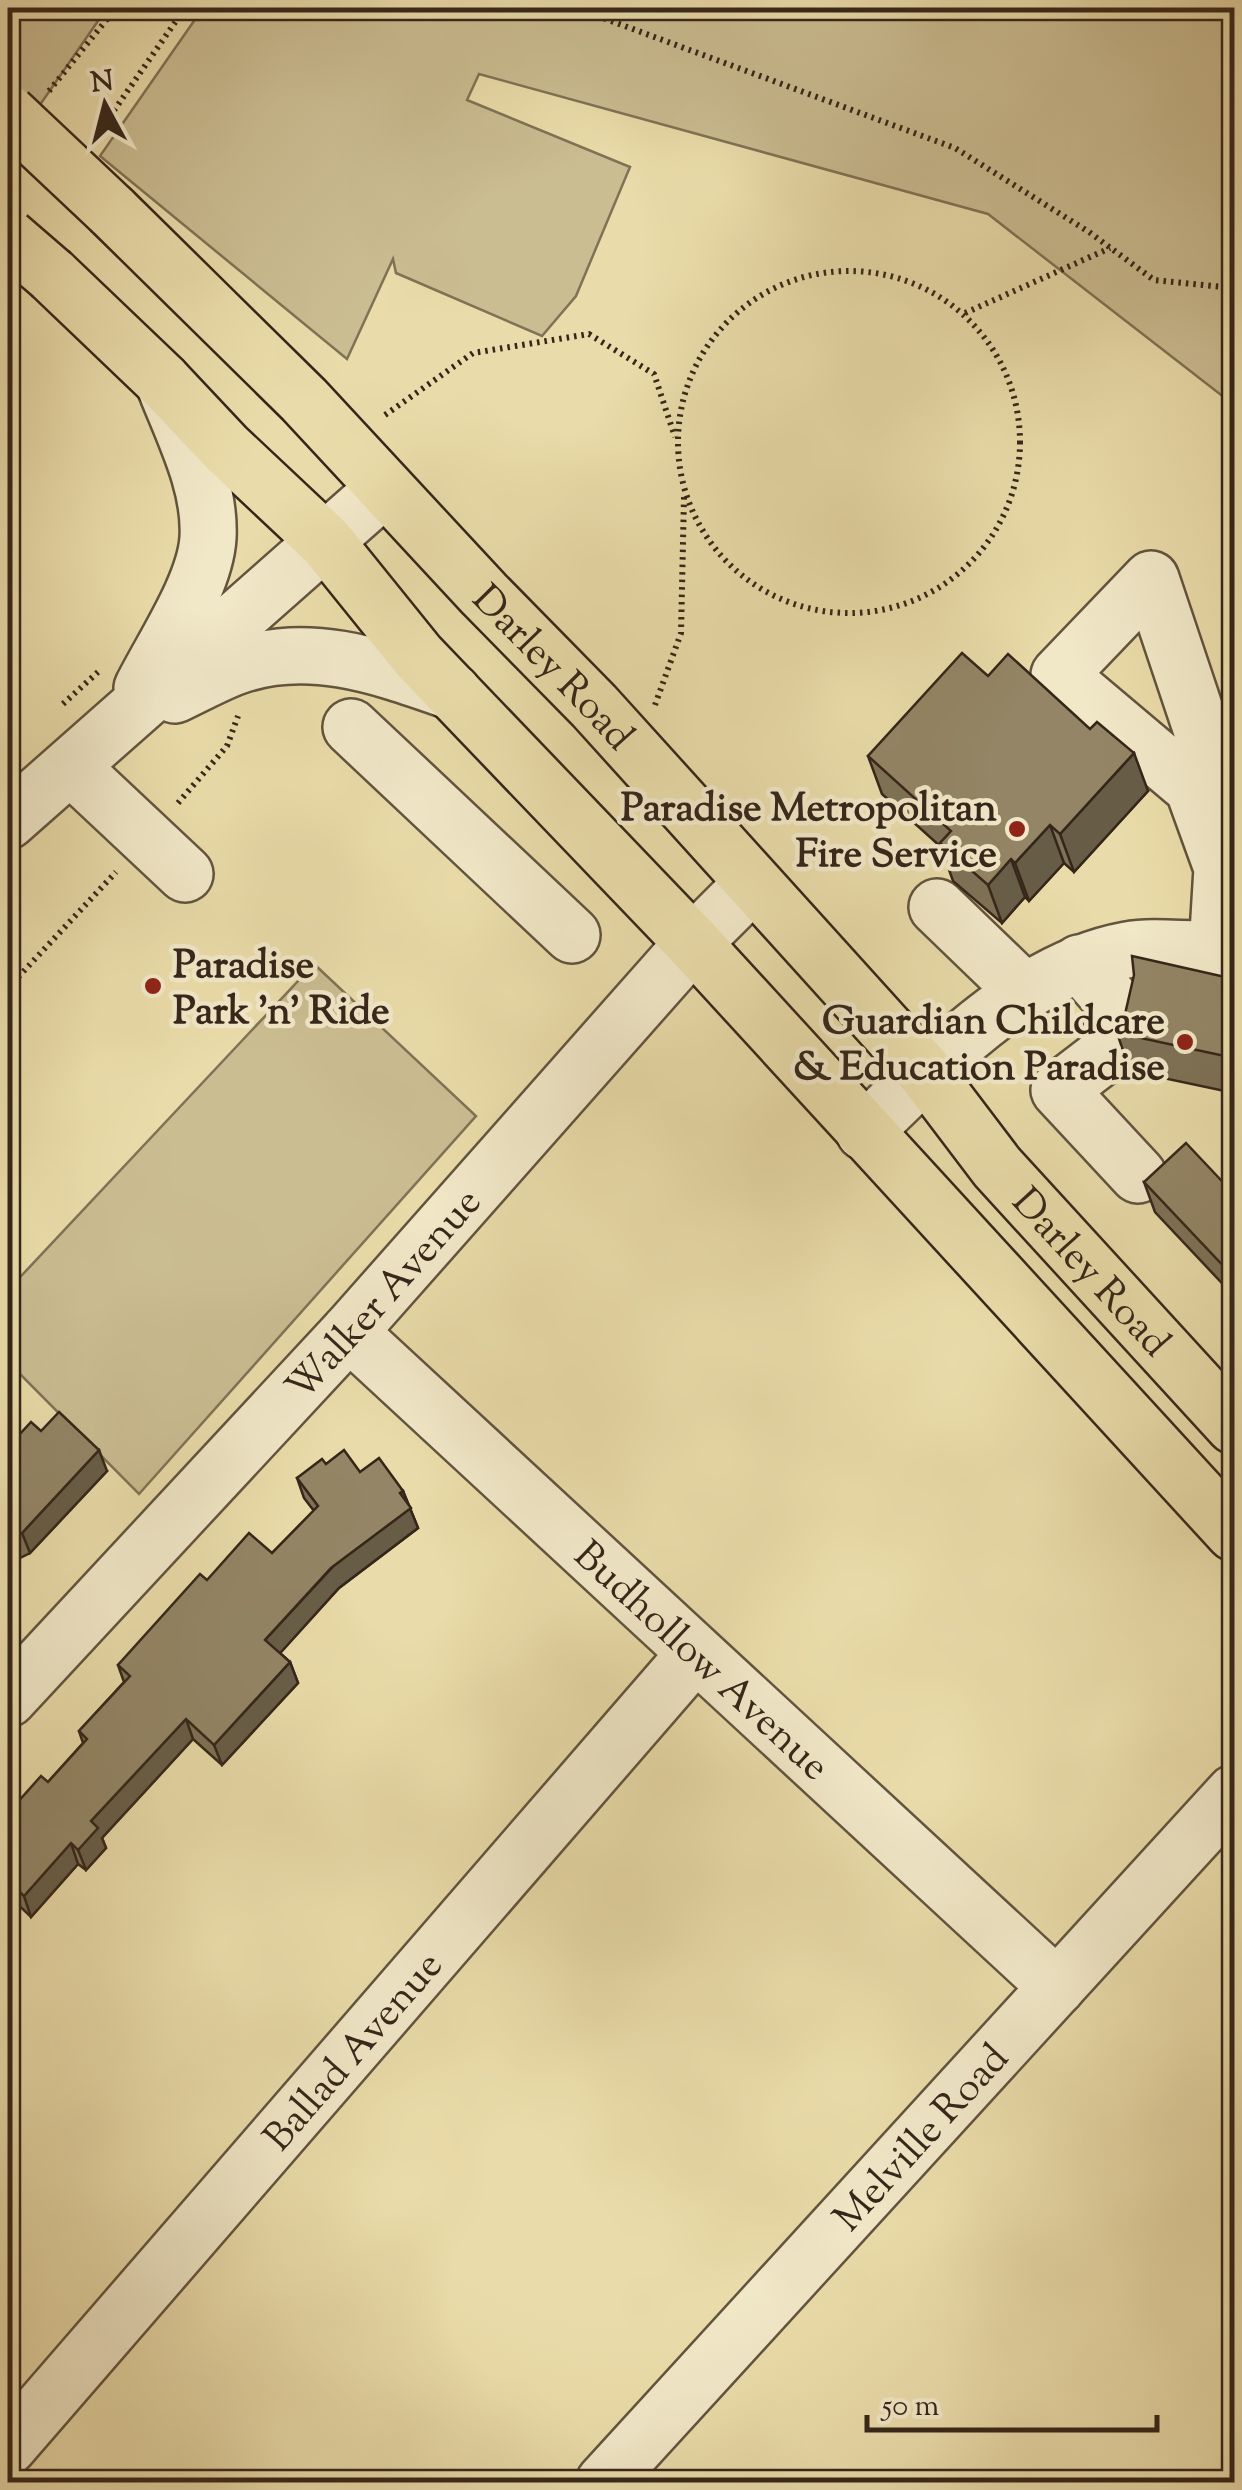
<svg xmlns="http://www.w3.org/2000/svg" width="1242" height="2490" font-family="'Sorts Mill Goudy',serif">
  <rect width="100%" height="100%" fill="#eadcaa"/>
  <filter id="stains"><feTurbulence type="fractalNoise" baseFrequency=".002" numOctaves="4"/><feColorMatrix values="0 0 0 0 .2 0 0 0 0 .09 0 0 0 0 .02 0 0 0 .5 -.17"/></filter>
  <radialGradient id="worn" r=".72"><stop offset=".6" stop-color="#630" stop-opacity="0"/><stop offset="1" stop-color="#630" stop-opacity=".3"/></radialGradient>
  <!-- green -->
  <g fill="#cbbd92" stroke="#807256" stroke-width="2.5">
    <path d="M 8,8 L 107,8 L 35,112 L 8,90 Z"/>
    <path d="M 203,8 L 1234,8 L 1234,405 L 988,214 L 479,74 L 467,100 L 630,167 L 576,296 L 542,336 L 396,273 L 393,259 L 347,359 L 100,156 Z"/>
    <path d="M 314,964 L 476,1116 L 139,1494 L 8,1362 L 8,1290 Z"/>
  </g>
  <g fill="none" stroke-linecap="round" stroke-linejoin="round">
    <defs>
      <g id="minor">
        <path d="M 142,688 C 163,646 205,585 208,538 C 211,484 182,431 163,381"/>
        <path d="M 175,695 C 194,686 212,676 232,668 C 307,639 382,667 453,692"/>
        <path d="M 351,727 L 572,935"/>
        <path d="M 71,767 L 185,874"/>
        <path d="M 8,821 L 385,488"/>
        <path d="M 937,907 L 1024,991"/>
        <path d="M 1217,950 L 1222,868 L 1193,788 L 1059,675 L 1151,579 L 1215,770 L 1229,829 L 1222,868"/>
        <path d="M 1079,963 L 1117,1006 L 1106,1054 L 1059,1090 L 1138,1175"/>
        <path d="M 864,1132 C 937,1061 1023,969 1127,950 C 1162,944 1199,953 1234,947"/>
        <path id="s1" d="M 349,1332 L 1057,1987"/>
        <path id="s2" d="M 8,1699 L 349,1332 L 693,943 L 752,884"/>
        <path id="s3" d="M 8,2447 L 695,1654"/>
        <path id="s4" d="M 604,2482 L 1234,1793"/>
      </g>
      <g id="major">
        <path id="s5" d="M 112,211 L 304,400 L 484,594 L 594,706 L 925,1072 L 997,1167 L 1234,1426"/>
        <path d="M 52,275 L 163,381 L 226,448 L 326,542 L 418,656 L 693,943 L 1234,1533"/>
      </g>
    </defs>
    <!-- minor casing -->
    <use href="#minor" stroke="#62543e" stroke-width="60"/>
    <!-- major casing -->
    <use href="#major" stroke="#35261a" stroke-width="60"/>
    <!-- path -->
    <g stroke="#35261a" stroke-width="6" stroke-dasharray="2.5 5" stroke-linecap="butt">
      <path d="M 576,8 L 955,148 L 1089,232 L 1154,280 L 1234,288"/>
      <path d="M 184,12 L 207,8"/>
      <path d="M 49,91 L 116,8"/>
      <path d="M 97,135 L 185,8"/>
      <circle cx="849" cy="442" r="171"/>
      <path d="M 965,313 L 1110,248"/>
      <path d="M 385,415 L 473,353 L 589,334 L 654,374 L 675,437"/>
      <path d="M 63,704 L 98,672"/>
      <path d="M 655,705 L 681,633 L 684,497"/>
      <path d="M 178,803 L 227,746 L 238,716"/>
      <path d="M 8,988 L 116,872"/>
    </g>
    <!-- minor -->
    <use href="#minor" stroke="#f1e8c8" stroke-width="55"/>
    <!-- major -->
    <use href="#major" stroke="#eadcaa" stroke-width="55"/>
    <defs>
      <g id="major-bridge">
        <path d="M 8,113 L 112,211"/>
        <path d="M 8,237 L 52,275"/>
      </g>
    </defs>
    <!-- major-bridge casing -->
    <use href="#major-bridge" stroke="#35261a" stroke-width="60" stroke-linecap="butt"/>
    <!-- major-bridge -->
    <use href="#major-bridge" stroke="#eadcaa" stroke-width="55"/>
  </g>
  <!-- wall -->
  <g fill="#7e7257" stroke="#35261a" stroke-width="2.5">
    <path d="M 988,676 L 1148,791 L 1074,872 L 1064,863 L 1029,901 L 1025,897 L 1002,923 L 953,881 L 941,847 L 882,794 L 868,756 Z"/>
    <path d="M 1234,979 L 1234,1093 L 1130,1071 L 1117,1033 Z"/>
    <path d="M 1144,1182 L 1234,1194 L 1234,1296 L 1155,1212 Z"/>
    <path d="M 41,1431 L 107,1471 L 30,1553 L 8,1564 L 8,1447 Z"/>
    <path d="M 326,1464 L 360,1472 L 403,1491 L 418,1528 L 339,1588 L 280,1653 L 290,1662 L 298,1683 L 222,1765 L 193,1739 L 102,1838 L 106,1848 L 86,1870 L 78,1864 L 31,1917 L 8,1895 L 8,1813 L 48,1782 L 83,1743 L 79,1731 L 124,1682 L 118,1665 L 207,1580 L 272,1553 L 314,1511 L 304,1498 L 297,1478 Z"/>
  </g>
  <!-- shaded-wall -->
  <g fill="#675d47" stroke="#35261a" stroke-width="2.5">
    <path d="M 1134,753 L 1148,791 L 1074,872 L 1060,834 Z"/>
    <path d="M 1050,825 L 1064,863 L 1029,901 L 1015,863 Z"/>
    <path d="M 1011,859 L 1025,897 L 1002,923 L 988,885 Z"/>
    <path d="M 99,1450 L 107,1471 L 30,1553 L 22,1533 Z"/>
    <path d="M 403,1491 L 418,1528 L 339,1588 L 273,1661 L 265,1640 Z"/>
    <path d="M 290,1662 L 298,1683 L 222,1765 L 214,1745 Z"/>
    <path d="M 186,1719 L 193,1739 L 102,1838 L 106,1848 L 86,1870 L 78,1850 L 91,1821 Z"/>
    <path d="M 71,1843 L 78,1864 L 31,1917 L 24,1896 Z"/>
  </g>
  <!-- building -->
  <g fill="#938565" stroke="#35261a" stroke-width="2.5">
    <path d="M 962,653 L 988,676 L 1008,654 L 1090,729 L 1097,722 L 1134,753 L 1060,834 L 1050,825 L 1015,863 L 1011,859 L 988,885 L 940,843 L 951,831 L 868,756 Z"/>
    <path d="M 1132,956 L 1234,979 L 1234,1058 L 1117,1033 L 1123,1023 L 1134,975 Z"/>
    <path d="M 1186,1143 L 1234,1194 L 1234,1269 L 1230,1273 L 1144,1182 Z"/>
    <path d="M 59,1412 L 99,1450 L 22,1533 L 8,1540 L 8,1447 L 31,1422 L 41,1431 Z"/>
    <path d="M 344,1450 L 360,1472 L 379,1458 L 403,1491 L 400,1493 L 411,1508 L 331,1568 L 265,1640 L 290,1662 L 214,1745 L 186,1719 L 91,1821 L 98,1828 L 78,1850 L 71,1843 L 24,1896 L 8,1881 L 8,1813 L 41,1776 L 48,1782 L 87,1739 L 79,1731 L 130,1676 L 118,1665 L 200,1574 L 207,1580 L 249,1533 L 272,1553 L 318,1506 L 297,1478 L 322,1459 L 326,1464 Z"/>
  </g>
  <!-- markers -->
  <g fill="#8f2418" stroke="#f1e8c8" stroke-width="4">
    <circle cx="1017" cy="829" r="10"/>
    <circle cx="153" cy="986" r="10"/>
    <circle cx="1185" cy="1042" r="10"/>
  </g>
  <g text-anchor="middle" stroke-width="9" stroke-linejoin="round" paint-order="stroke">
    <!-- street labels -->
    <g font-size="40" fill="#35261a" stroke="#f1e8c8">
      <text dy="14" stroke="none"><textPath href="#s5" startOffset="635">Darley Road</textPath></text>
      <text dy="14" stroke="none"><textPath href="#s5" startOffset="1445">Darley Road</textPath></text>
      <text dy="14" stroke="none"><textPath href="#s2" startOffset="552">Walker Avenue</textPath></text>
      <text dy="14" stroke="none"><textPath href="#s1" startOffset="482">Budhollow Avenue</textPath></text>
      <text dy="14" stroke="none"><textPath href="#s3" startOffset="525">Ballad Avenue</textPath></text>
      <text dy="14" stroke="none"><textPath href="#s4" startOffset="468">Melville Road</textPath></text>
    </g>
    <!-- poi labels -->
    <g font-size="40" font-weight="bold" fill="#35261a" stroke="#f1e8c8" text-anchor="end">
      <text x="997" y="820">Paradise Metropolitan<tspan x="997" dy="46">Fire Service</tspan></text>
      <text x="173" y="977" text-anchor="start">Paradise<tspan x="173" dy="46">Park 'n' Ride</tspan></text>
      <text x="1165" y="1033">Guardian Childcare<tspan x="1165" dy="46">&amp; Education Paradise</tspan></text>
    </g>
  </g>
  <!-- margin -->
  <rect width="1242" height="2490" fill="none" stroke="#eadcaa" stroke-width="40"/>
  <rect x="10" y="10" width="1222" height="2470" fill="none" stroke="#35261a" stroke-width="5"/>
  <rect x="20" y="20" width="1202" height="2450" fill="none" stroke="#35261a" stroke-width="2.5"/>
  <!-- north arrow -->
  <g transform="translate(105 105) rotate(353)" stroke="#f1e8c8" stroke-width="8" paint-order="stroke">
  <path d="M0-8L18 38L0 25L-18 38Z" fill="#35261a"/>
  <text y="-15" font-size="28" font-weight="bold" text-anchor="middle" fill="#35261a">N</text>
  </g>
  <!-- scale -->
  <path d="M867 2415v15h290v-15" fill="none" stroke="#35261a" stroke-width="5"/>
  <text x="882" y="2415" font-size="30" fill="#35261a" stroke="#f1e8c8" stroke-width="8" paint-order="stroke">50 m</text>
  <rect width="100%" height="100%" filter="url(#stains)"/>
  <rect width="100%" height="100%" fill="url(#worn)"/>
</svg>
